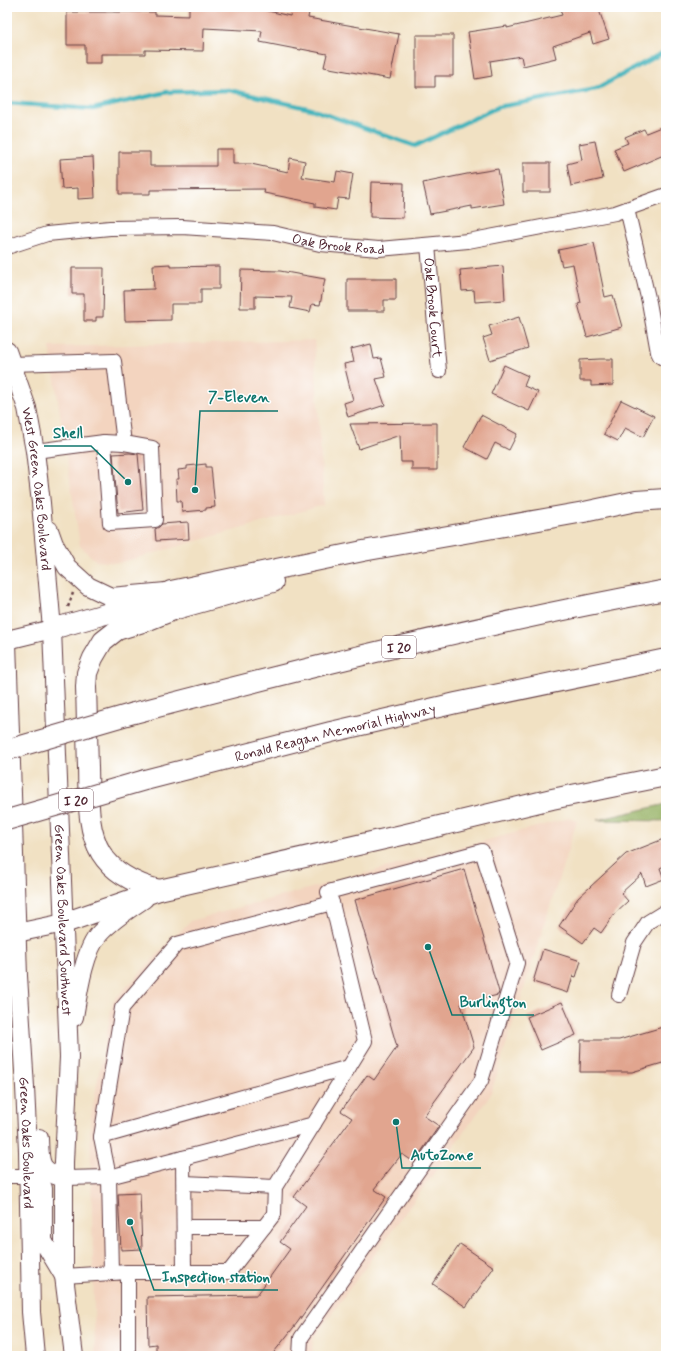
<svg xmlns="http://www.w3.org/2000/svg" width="673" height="1363" font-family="Mynerve,sans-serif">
  <rect width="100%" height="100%" fill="#fff"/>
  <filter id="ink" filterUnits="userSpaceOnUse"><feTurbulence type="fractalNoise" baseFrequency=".025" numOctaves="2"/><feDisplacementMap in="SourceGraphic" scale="8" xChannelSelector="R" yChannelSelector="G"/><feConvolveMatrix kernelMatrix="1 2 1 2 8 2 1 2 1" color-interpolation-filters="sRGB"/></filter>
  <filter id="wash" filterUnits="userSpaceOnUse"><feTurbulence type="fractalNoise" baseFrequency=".012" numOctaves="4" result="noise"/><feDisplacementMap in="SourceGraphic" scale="16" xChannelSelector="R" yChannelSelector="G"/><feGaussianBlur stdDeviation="0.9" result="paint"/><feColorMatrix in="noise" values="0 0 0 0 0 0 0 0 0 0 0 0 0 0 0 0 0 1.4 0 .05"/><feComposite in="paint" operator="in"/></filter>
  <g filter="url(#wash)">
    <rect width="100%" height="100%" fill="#f1e1c3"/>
    <!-- built -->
    <g fill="#f3d4bf">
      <path d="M 314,340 L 324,505 L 119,563 L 96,561 L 80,546 L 50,347 Z"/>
      <path d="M 569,818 L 577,821 L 490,1096 L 313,1339 L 312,1356 L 95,1356 L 90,1121 L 113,1001 L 190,921 Z"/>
    </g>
    <!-- forest -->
    <path fill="#95b164" stroke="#706848" d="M 666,804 L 666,821 L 597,820 Z"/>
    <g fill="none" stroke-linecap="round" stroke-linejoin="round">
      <!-- stream -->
      <path stroke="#44b4bc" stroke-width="4.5" d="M 7,103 L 93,109 L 167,92 L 229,90 L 311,109 L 415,146 L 498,107 L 596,89 L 666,51"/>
    </g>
    <g id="blocks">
      <!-- building -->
      <g fill="#e1a58f">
        <path d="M 189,7 L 255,7 L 255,8 L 290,16 L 292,7 L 310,7 L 308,18 L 399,34 L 390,79 L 324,67 L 327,54 L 301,49 L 301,50 L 260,42 L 262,31 L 204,28 L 203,51 L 145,50 L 145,54 L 101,54 L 101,63 L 85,63 L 85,45 L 67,45 L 67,12 L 155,12 L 155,15 L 189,16 Z"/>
        <path d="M 559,7 L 598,7 L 609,39 L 593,44 L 590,33 L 553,46 L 556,58 L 523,66 L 521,56 L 490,61 L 492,76 L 475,79 L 468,32 L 507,26 L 507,28 L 562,15 Z"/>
        <path d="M 416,35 L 453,35 L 453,76 L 435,76 L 435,87 L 416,87 Z"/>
        <path d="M 666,125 L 666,154 L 624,172 L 614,149 L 628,143 L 625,137 L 644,129 L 646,133 Z"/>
        <path d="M 595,141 L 603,179 L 571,186 L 567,164 L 582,160 L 579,144 Z"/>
        <path d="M 216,149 L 233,149 L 233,164 L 251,164 L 288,172 L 290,158 L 305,161 L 302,177 L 335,182 L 337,171 L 353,174 L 349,199 L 338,198 L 336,210 L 315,207 L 315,203 L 264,193 L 265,189 L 150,190 L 150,194 L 119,194 L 119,152 L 150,152 L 150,166 L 216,166 Z"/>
        <path d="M 93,157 L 95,198 L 78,199 L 78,188 L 62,189 L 60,159 Z"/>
        <rect x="523" y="163" width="27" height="29"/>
        <path d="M 498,169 L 504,204 L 472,209 L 472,206 L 430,214 L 423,183 L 467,174 Z"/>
        <path d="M 371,182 L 404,183 L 403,218 L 370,217 Z"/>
        <path d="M 594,243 L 605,297 L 613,295 L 622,327 L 587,337 L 578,304 L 581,303 L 573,264 L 562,266 L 558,250 Z"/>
        <path d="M 170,264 L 170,267 L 219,266 L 219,289 L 201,289 L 201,304 L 171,304 L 171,320 L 125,321 L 124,290 L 154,289 L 153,265 Z"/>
        <path d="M 503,266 L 505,300 L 475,302 L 474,290 L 462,291 L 460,270 Z"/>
        <path d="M 72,268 L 104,268 L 103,317 L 96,317 L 96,321 L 84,321 L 84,294 L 72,294 Z"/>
        <path d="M 241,270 L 280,271 L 325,279 L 320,305 L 312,304 L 310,312 L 290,308 L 292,297 L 255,296 L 255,308 L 240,308 Z"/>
        <path d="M 347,279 L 396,279 L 396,300 L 384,300 L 384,311 L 347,311 Z"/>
        <path d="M 519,317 L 528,348 L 490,360 L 483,338 L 492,335 L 489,326 Z"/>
        <path d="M 371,344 L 374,359 L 381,358 L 386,377 L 376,379 L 385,405 L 348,417 L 344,403 L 353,400 L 344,364 L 354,362 L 351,349 Z"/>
        <path d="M 600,359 L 613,359 L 613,385 L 591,386 L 591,381 L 580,381 L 580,360 Z"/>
        <path d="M 504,365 L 528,376 L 524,386 L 538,392 L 529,411 L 491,394 Z"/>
        <path d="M 621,400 L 654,416 L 643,437 L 625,428 L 618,441 L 604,434 Z"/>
        <path d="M 481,415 L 517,434 L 509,450 L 495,443 L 487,459 L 464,447 Z"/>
        <path d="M 437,423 L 437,470 L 412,470 L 412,462 L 401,462 L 400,435 L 359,449 L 350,424 Z"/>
        <path d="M 130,453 L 138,454 L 143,510 L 118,513 L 113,454 Z"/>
        <path d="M 206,464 L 206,467 L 211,467 L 215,507 L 206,508 L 206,510 L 182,512 L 181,501 L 177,501 L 176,479 L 179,479 L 178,470 L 187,469 L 187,466 Z"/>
        <path d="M 188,522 L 189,539 L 156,541 L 155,529 L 159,527 L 162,524 Z"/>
        <path d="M 666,838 L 666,865 L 660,868 L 664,879 L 646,886 L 642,874 L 621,893 L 628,901 L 615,913 L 601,933 L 594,928 L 583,943 L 559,926 L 578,898 L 626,854 Z"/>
        <path d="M 464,869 L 499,992 L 498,995 L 461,1004 L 474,1047 L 424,1116 L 439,1126 L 414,1162 L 402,1154 L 374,1189 L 386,1197 L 297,1323 L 271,1356 L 156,1356 L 156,1344 L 148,1345 L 147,1297 L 257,1295 L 290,1249 L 280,1242 L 306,1206 L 294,1197 L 352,1118 L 341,1111 L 367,1075 L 374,1080 L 397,1047 L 355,900 Z"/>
        <path d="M 543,949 L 581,961 L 576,977 L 573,976 L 568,993 L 533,982 Z"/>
        <path d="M 562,1002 L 576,1035 L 541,1050 L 527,1017 Z"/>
        <path d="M 666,1026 L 666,1062 L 632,1072 L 580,1072 L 581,1040 L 619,1040 Z"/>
        <path d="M 140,1193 L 142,1249 L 121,1250 L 118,1194 Z"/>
        <path d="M 460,1244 L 494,1267 L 466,1307 L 433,1284 Z"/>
      </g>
    </g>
  </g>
  <g filter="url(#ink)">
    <use href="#blocks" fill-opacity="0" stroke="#633c42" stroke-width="1"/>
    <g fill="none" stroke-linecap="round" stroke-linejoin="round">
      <defs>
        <g id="minor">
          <path d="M 627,209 L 649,302 L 658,352 L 660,356 L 666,360"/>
          <path id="s1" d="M 428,245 L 439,371"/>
          <path id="s2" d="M 7,247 L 47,234 L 110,228 L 182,227 L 273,233 L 320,244 L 379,249 L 468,241 L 615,213 L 666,195"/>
          <path d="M 11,364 L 114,361 L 124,443 L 104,442 L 35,451"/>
          <path d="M 104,442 L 110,523 L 155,520 L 152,448 L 124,443"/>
          <path d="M 619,995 L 634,943 L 648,922 L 666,911"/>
          <path d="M 101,1137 L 349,1067"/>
          <path d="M 183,1158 L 184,1272"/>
          <path d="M 7,1176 L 28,1176"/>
          <path d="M 64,1178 L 109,1177 L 111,1273"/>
          <path d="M 184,1183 L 275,1187"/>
          <path d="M 184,1227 L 264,1227"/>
          <path d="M 128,1272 L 229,1272 L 274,1214 L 275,1187 L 365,1041 L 332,903"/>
          <path d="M 64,1276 L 128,1272 L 128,1356"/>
          <path d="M 300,1356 L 301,1338 L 481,1081 L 517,963 L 482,851 L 328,892 L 332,903 L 177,944 L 122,1008 L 101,1137 L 109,1177 L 314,1124"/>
        </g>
        <g id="major">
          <path id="s3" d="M 7,351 L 27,408 L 35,451 L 41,503 L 52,629 L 69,1057 L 64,1162 L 64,1276 L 74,1356"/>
          <path d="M 49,530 L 54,544 L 67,567 L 88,586 L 111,597 L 166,592"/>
          <path d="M 7,640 L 52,629"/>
          <path id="s4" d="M 7,642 L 18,976 L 25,1087 L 28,1151 L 31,1312 L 35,1356"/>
          <path d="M 7,935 L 64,923"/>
          <path d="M 74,1017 C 78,993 84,950 100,933 C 113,919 129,909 144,899"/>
          <path d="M 39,1138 C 40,1162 38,1171 64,1178"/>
          <path d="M 28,1176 L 39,1182 L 43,1188 L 43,1241 L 64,1276"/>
        </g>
        <g id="highway">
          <path d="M 52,629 L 148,602 L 171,591 L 363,551 L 584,512 L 636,501 L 666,499"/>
          <path d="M 134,713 C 310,667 487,623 666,590"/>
          <path id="s5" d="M 145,780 L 331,732 L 456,703 L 666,659"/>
          <path d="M 159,890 C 136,884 114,874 101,853 C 86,828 89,795 88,767 C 87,740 87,714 86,687 L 87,673 L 93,658 L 103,641 L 117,630 L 146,621 L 176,609 L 273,582"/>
          <path d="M 64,923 L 159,890 L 402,835 L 552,799 L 666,776"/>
        </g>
      </defs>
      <!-- minor casing -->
      <use href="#minor" stroke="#633c42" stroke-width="16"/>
      <!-- major casing -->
      <use href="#major" stroke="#633c42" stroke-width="20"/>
      <!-- highway casing -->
      <use href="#highway" stroke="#633c42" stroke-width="22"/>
      <!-- path -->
      <path stroke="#633c42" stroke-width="2.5" stroke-dasharray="3 3" stroke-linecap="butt" d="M 68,607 L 73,593"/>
      <!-- minor -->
      <use href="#minor" stroke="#fff" stroke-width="14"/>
      <!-- major -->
      <use href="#major" stroke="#fff" stroke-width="18"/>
      <!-- highway -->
      <use href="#highway" stroke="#fff" stroke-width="20"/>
      <defs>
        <g id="highway-bridge">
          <path d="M 7,750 L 134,713"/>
          <path d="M 7,820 L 145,780"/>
        </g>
      </defs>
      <!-- highway-bridge casing -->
      <use href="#highway-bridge" stroke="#633c42" stroke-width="22" stroke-linecap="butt"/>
      <!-- highway-bridge -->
      <use href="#highway-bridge" stroke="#fff" stroke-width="20"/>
    </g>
  </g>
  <g text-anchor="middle" stroke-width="3" stroke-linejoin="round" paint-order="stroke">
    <!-- shield labels -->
    <g fill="#fff" stroke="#80626b" stroke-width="1">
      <rect x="382" y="636" width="34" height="22" rx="3"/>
      <rect x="59" y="789" width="34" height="22" rx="3"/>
    </g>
    <g font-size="13" font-weight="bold" fill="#4a1f2b">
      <text x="399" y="652">I 20</text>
      <text x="76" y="805">I 20</text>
    </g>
    <!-- street labels -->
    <g font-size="14" fill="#4a1f2b" stroke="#fff">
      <text dy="5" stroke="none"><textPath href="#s2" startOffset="335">Oak Brook Road</textPath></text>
      <text dy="5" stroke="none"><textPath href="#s1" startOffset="63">Oak Brook Court</textPath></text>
      <text dy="5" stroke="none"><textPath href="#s3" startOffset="142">West Green Oaks Boulevard</textPath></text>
      <text dy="5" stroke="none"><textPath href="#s5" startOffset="196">Ronald Reagan Memorial Highway</textPath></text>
      <text dy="5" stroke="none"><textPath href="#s3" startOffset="574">Green Oaks Boulevard Southwest</textPath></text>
      <text dy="5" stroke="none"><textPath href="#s4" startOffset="501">Green Oaks Boulevard</textPath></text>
    </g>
  </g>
  <!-- callouts -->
  <path fill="none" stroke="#0f766e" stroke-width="1.5" d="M195 490L200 411H278M128 482L91 446H44M428 947L452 1015H534M396 1122L402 1168H481M130 1222L154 1290H278"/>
  <g fill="#0f766e" stroke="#fff" stroke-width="1.5">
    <circle cx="195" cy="490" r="4"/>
    <circle cx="128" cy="482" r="4"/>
    <circle cx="428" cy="947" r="4"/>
    <circle cx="396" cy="1122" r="4"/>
    <circle cx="130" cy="1222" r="4"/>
  </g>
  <g font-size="15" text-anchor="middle" font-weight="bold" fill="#0f766e" stroke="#fff" stroke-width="3" stroke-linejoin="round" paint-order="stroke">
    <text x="239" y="402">7-Eleven</text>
    <text x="68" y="438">Shell</text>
    <text x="493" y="1007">Burlington</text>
    <text x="442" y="1160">AutoZone</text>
    <text x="216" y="1282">Inspection station</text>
  </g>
  <!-- margin -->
  <rect width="673" height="1363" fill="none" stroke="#fff" stroke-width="24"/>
</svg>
